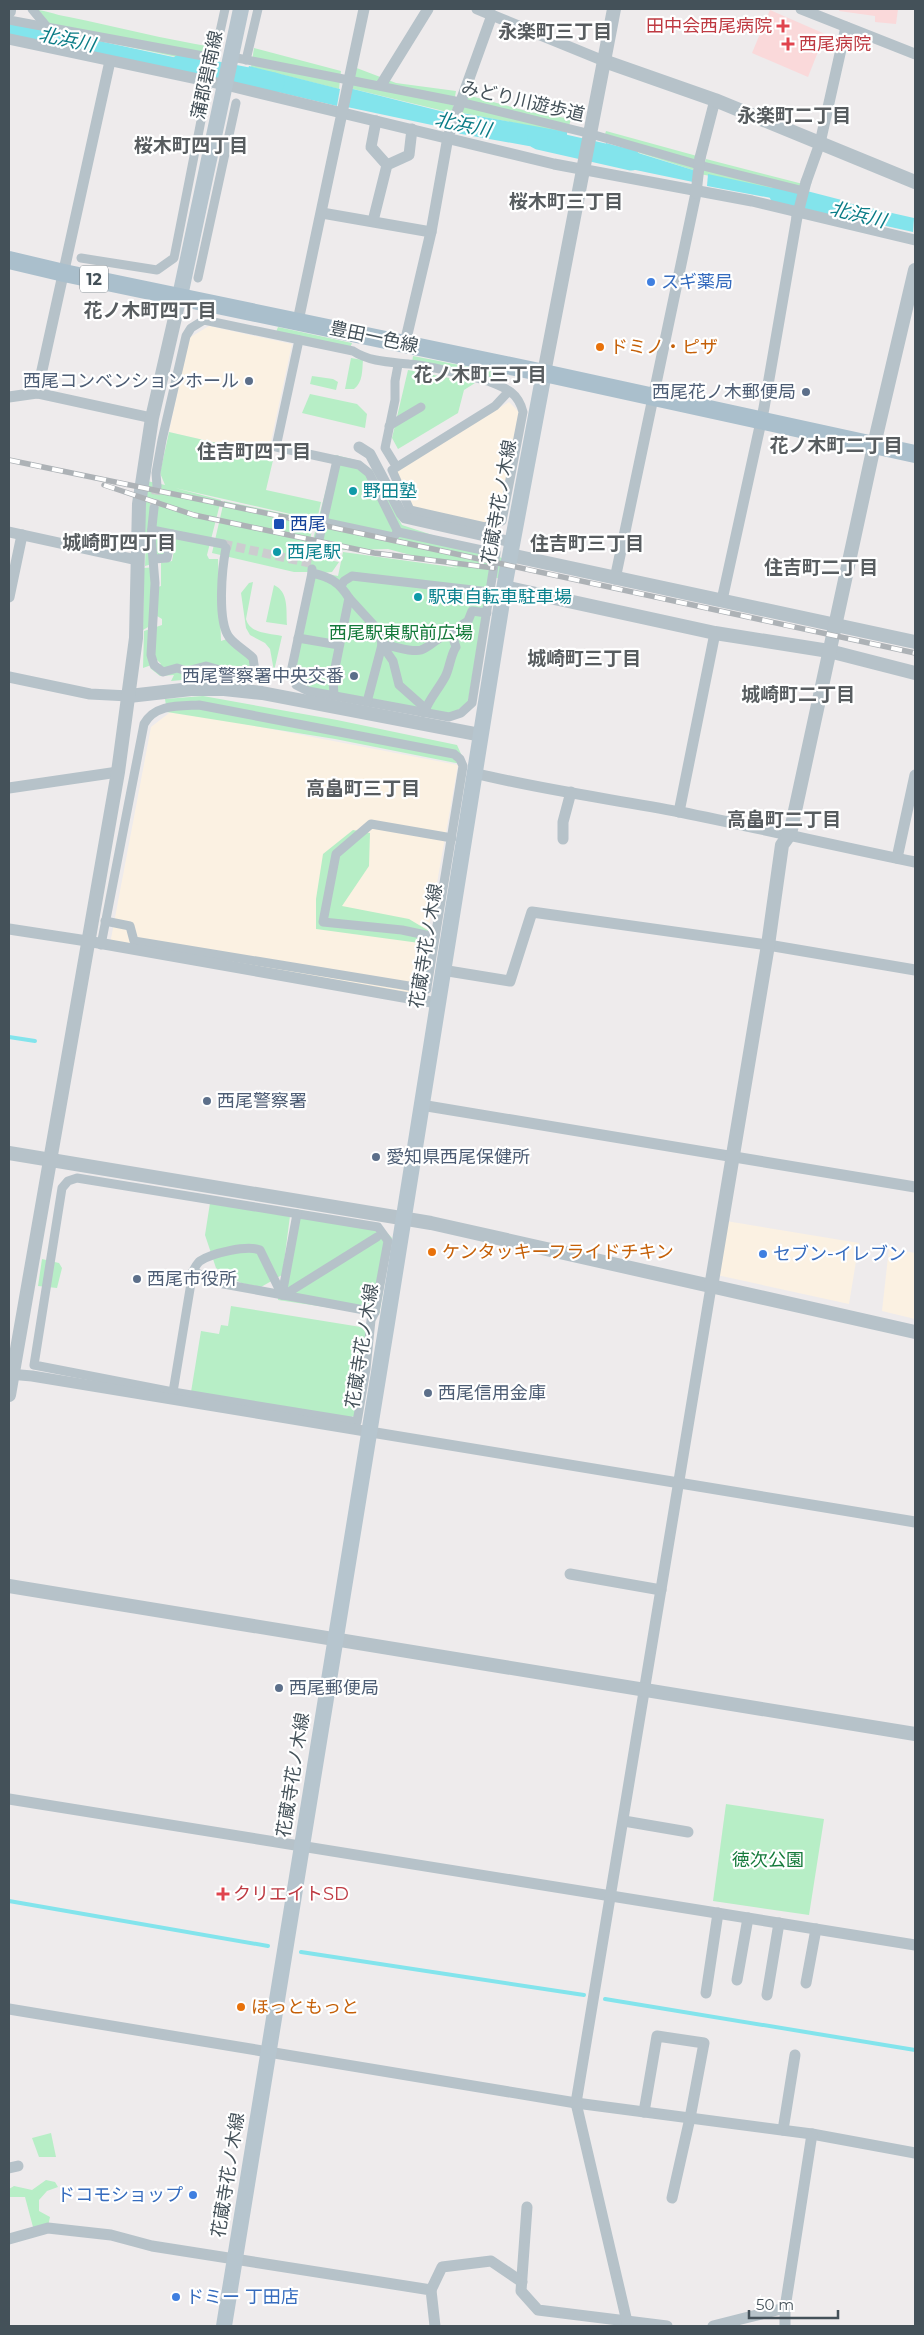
<svg xmlns="http://www.w3.org/2000/svg" width="924" height="2335" font-family="Montserrat,'Noto Sans JP',sans-serif">
  <rect width="100%" height="100%" fill="#eeebec"/>
  <!-- commercial -->
  <g fill="#fbf1e2">
    <path d="M 209,326 L 292,344 L 268,455 L 169,432 L 189,338 Z"/>
    <path d="M 509,402 L 519,412 L 498,520 L 486,524 L 414,509 L 394,472 Z"/>
    <path d="M 173,710 L 458,765 L 417,995 L 110,944 L 151,727 Z"/>
    <path d="M 726,1221 L 859,1243 L 849,1304 L 717,1275 Z"/>
    <path d="M 889,1248 L 915,1253 L 915,1319 L 882,1311 Z"/>
  </g>
  <!-- medical -->
  <g fill="#fad9da">
    <path d="M 840,9 L 898,9 L 896,24 L 875,22 L 875,16 L 839,11 Z"/>
    <path d="M 770,10 L 825,34 L 808,77 L 752,53 Z"/>
  </g>
  <!-- green -->
  <g fill="#b7eec6">
    <path d="M 28,9 C 43,9 55,15 69,17 C 117,27 164,39 212,47 L 210,64 L 59,32 L 40,23 Z"/>
    <path d="M 254,48 L 341,71 L 339,89 L 251,67 Z"/>
    <path d="M 354,67 L 396,83 L 456,91 L 452,113 L 349,88 Z"/>
    <path d="M 467,95 L 530,112 L 571,119 L 567,133 L 463,113 L 460,111 Z"/>
    <path d="M 606,131 L 697,156 L 693,170 L 603,141 Z"/>
    <path d="M 706,159 L 803,184 L 800,194 L 700,174 Z"/>
    <path d="M 278,327 L 352,343 L 350,348 L 276,332 Z"/>
    <path d="M 413,356 L 506,374 L 502,382 L 412,363 Z"/>
    <path d="M 351,358 L 363,360 C 362,371 363,382 354,389 L 345,389 Z"/>
    <path d="M 408,370 L 475,383 L 464,390 L 458,413 L 398,449 L 392,438 Z"/>
    <path d="M 312,376 L 333,379 L 338,382 L 336,390 L 310,384 Z"/>
    <path d="M 310,394 L 357,404 L 367,414 L 365,428 L 302,413 Z"/>
    <path d="M 169,432 L 274,456 L 266,490 L 321,502 L 317,520 L 175,488 L 221,500 L 207,555 L 209,559 L 218,559 L 221,641 L 227,639 L 252,658 L 250,678 L 247,681 L 204,678 L 171,681 L 174,675 L 160,676 L 150,668 L 161,664 L 157,660 L 157,663 L 143,668 L 144,631 L 162,625 L 162,619 L 157,616 L 158,587 L 161,586 L 161,563 L 172,561 L 176,539 L 175,538 L 170,559 L 145,566 L 146,534 L 159,536 L 144,532 L 147,481 L 165,485 L 160,473 Z"/>
    <path d="M 335,455 L 360,461 L 372,470 L 402,525 L 505,559 L 501,579 L 489,576 L 468,702 L 451,715 L 310,689 L 298,682 L 294,673 L 315,572 L 294,572 L 212,553 L 224,501 L 314,520 L 307,555 L 339,562 L 332,572 L 322,573 L 338,576 L 343,552 L 459,568 L 388,549 L 310,551 Z"/>
    <path d="M 156,567 L 157,622 L 143,630 L 144,568 Z"/>
    <path d="M 253,582 L 246,619 C 250,634 269,633 282,636 L 274,671 L 270,649 L 265,643 L 250,635 L 246,628 L 241,593 L 249,583 Z"/>
    <path d="M 274,585 C 289,592 286,610 287,625 L 266,622 Z"/>
    <path d="M 203,696 L 337,720 L 457,745 L 466,765 L 335,739 L 167,712 L 165,699 Z"/>
    <path d="M 353,830 L 370,833 L 369,866 L 342,906 L 409,919 L 429,931 L 427,944 L 316,929 L 316,899 L 323,854 Z"/>
    <path d="M 210,1203 L 290,1216 L 283,1270 L 294,1209 L 379,1224 L 392,1238 L 379,1315 L 278,1300 L 282,1275 L 261,1287 L 241,1283 L 216,1268 L 205,1235 Z"/>
    <path d="M 42,1259 L 59,1263 L 62,1268 L 57,1288 L 38,1286 Z"/>
    <path d="M 231,1306 L 367,1328 L 354,1416 L 348,1418 L 191,1392 L 201,1331 L 219,1334 L 221,1325 L 228,1326 Z"/>
    <path d="M 726,1804 L 824,1819 L 809,1915 L 713,1901 Z"/>
    <path d="M 51,2133 L 56,2157 L 39,2157 L 32,2138 Z"/>
    <path d="M 46,2180 L 55,2182 L 58,2187 L 47,2191 L 39,2200 L 39,2211 L 50,2217 L 48,2226 L 33,2227 L 25,2197 L 9,2197 L 9,2189 L 14,2186 L 32,2190 Z"/>
  </g>
  <!-- water -->
  <g fill="#83e4ec">
    <path d="M 16,23 L 210,65 L 207,78 L 14,36 Z"/>
    <path d="M 249,66 L 340,89 L 337,106 L 243,84 Z"/>
    <path d="M 349,88 L 452,114 L 446,128 L 347,107 Z"/>
    <path d="M 462,113 L 567,132 L 567,153 L 456,133 Z"/>
    <path d="M 606,143 L 693,170 L 693,182 L 602,163 Z"/>
    <path d="M 708,174 L 800,194 L 798,203 L 707,186 Z"/>
    <path d="M 817,196 L 914,218 L 913,232 L 814,210 Z"/>
  </g>
  <g fill="none" stroke-linecap="round" stroke-linejoin="round">
    <!-- stream -->
    <g stroke="#83e4ec" stroke-width="4">
      <path d="M 9,1037 L 35,1041"/>
      <path d="M 9,1901 L 268,1946"/>
      <path d="M 301,1952 L 584,1995"/>
      <path d="M 605,1999 L 915,2050"/>
    </g>
    <!-- river -->
    <g stroke="#83e4ec" stroke-width="21">
      <path d="M 9,27 L 42,34"/>
      <path d="M 181,65 L 274,83"/>
      <path d="M 538,139 L 631,160"/>
      <path d="M 780,195 L 842,211"/>
    </g>
    <!-- pedestrian-tunnel -->
    <g stroke="#cccccf" stroke-width="9" stroke-dasharray="9 4.5" stroke-linecap="butt">
      <path d="M 154,508 L 157,486"/>
      <path d="M 223,544 L 314,564"/>
    </g>
    <!-- pedestrian -->
    <g stroke="#b6c2c9" stroke-width="9">
      <path d="M 32,9 L 47,27"/>
      <path d="M 9,20 L 214,58"/>
      <path d="M 232,57 L 460,102 L 591,134 L 699,165 L 804,191"/>
      <path d="M 214,59 L 225,9"/>
      <path d="M 246,60 L 258,9"/>
      <path d="M 81,258 L 157,270 L 174,258 L 209,80"/>
      <path d="M 198,278 L 236,103"/>
      <path d="M 299,340 L 276,447 L 359,465 L 369,473 L 398,532 L 496,553 L 472,703 L 461,713 L 449,717 L 308,691 L 296,685 L 291,672 L 312,573"/>
      <path d="M 389,426 L 421,407"/>
      <path d="M 396,466 L 385,448 L 395,400 L 395,381 L 398,365"/>
      <path d="M 157,486 L 156,473 L 162,440 L 186,336 L 191,328 L 204,320 L 353,351 C 370,362 390,362 409,364 C 435,366 463,375 488,381 C 506,388 518,392 523,412 L 502,521 L 485,527 L 410,510 L 392,470 L 495,406 L 509,391"/>
      <path d="M 154,508 L 151,536 L 155,583 L 151,655 L 154,665 L 163,672 L 177,668 L 187,671 L 206,666 L 227,672 L 259,672"/>
      <path d="M 323,522 L 393,537 L 398,532"/>
      <path d="M 152,530 L 172,534"/>
      <path d="M 226,548 C 222,568 217,620 229,637 C 235,645 246,651 253,658 L 255,671"/>
      <path d="M 316,553 L 337,460"/>
      <path d="M 154,559 L 167,558 L 172,534 L 223,544"/>
      <path d="M 312,569 L 312,573 C 330,577 339,582 349,598 L 333,678 L 334,696"/>
      <path d="M 341,586 L 344,581 L 352,576 L 490,592"/>
      <path d="M 349,598 L 380,632 L 382,645 L 393,661 L 399,685 L 426,709"/>
      <path d="M 298,638 L 339,645"/>
      <path d="M 367,702 L 382,645 C 394,645 410,653 421,650 C 433,646 440,633 452,635 L 460,626 L 468,621 L 472,611 L 487,613"/>
      <path d="M 424,713 C 429,699 438,690 445,677 C 450,668 450,656 456,647 L 452,635"/>
      <path d="M 105,921 L 130,926 L 134,941 L 427,989"/>
      <path d="M 435,937 L 402,930 L 323,922 L 336,854 L 371,824 L 452,838"/>
      <path d="M 101,945 L 144,724 C 155,704 179,706 199,705 L 454,754 L 460,759 L 463,766 L 427,987"/>
      <path d="M 77,1178 L 378,1227 L 388,1241 L 375,1312 L 371,1320 L 366,1369 L 357,1422 L 173,1392 L 34,1365 L 62,1188 L 68,1181 Z"/>
      <path d="M 193,1271 L 218,1283 L 375,1312"/>
      <path d="M 282,1295 L 297,1214"/>
      <path d="M 284,1295 L 377,1237"/>
      <path d="M 173,1392 L 193,1271 C 195,1268 197,1263 200,1261 C 212,1253 247,1245 260,1250 L 282,1295"/>
    </g>
    <!-- minor -->
    <g stroke="#b6c2c9" stroke-width="11">
      <path d="M 477,9 L 604,61"/>
      <path d="M 801,9 L 915,54"/>
      <path d="M 9,39 L 226,85 L 554,164 L 752,201 L 915,240"/>
      <path d="M 381,85 L 428,9"/>
      <path d="M 376,121 L 371,147 L 387,165"/>
      <path d="M 700,158 L 715,100"/>
      <path d="M 806,182 L 820,143 L 846,27"/>
      <path d="M 322,213 L 431,232"/>
      <path d="M 373,221 L 387,165 L 409,155 L 412,129"/>
      <path d="M 298,321 L 364,9"/>
      <path d="M 405,343 L 431,232 L 448,137 L 492,15"/>
      <path d="M 37,393 L 110,61"/>
      <path d="M 9,397 L 37,393 L 152,418"/>
      <path d="M 359,447 L 370,454 L 401,513 L 405,518 L 512,542"/>
      <path d="M 9,532 L 137,560"/>
      <path d="M 615,579 L 696,193"/>
      <path d="M 9,597 L 22,535"/>
      <path d="M 722,600 L 764,408 L 797,217"/>
      <path d="M 9,677 L 90,694 L 129,696"/>
      <path d="M 474,773 C 542,790 612,799 680,812 C 759,828 837,846 915,862"/>
      <path d="M 9,788 L 118,772"/>
      <path d="M 679,812 L 715,633"/>
      <path d="M 563,839 L 563,822 L 571,792"/>
      <path d="M 897,858 L 915,775"/>
      <path d="M 9,929 L 87,941 L 437,1003"/>
      <path d="M 442,970 L 510,981 L 532,912 L 768,945 L 915,970"/>
      <path d="M 421,1105 L 915,1187"/>
      <path d="M 9,1374 L 32,1376 L 915,1522"/>
      <path d="M 570,1574 L 661,1590"/>
      <path d="M 9,1799 L 915,1945"/>
      <path d="M 624,1821 L 688,1832"/>
      <path d="M 737,1980 L 748,1918"/>
      <path d="M 806,1983 L 816,1929"/>
      <path d="M 706,1993 L 718,1913"/>
      <path d="M 767,1995 L 779,1923"/>
      <path d="M 9,2009 L 576,2103 L 812,2134 L 915,2153"/>
      <path d="M 644,2112 L 657,2036 L 704,2043 L 690,2118 L 672,2198"/>
      <path d="M 783,2130 L 795,2055"/>
      <path d="M 9,2168 L 18,2166"/>
      <path d="M 527,2207 L 521,2291 L 538,2310 L 667,2326"/>
      <path d="M 9,2239 L 48,2228 L 111,2235 L 152,2246 L 431,2290 L 435,2326"/>
      <path d="M 431,2290 L 442,2267 L 491,2261 L 522,2282"/>
      <path d="M 628,2326 L 576,2103 L 711,1287"/>
      <path d="M 713,2326 L 785,2308"/>
      <path d="M 785,2326 L 785,2308 L 812,2134"/>
    </g>
    <!-- tertiary -->
    <g stroke="#b6c2c9" stroke-width="14">
      <path d="M 9,11 L 9,9"/>
      <path d="M 604,61 L 715,100 L 915,182"/>
      <path d="M 544,373 L 614,9"/>
      <path d="M 510,555 L 915,642"/>
      <path d="M 504,587 L 715,633 L 829,651 L 915,673"/>
      <path d="M 129,696 L 191,689 L 224,689 L 262,693 L 481,735"/>
      <path d="M 9,1153 L 431,1223 L 915,1332"/>
      <path d="M 711,1287 L 768,945 L 782,845 L 790,834 L 877,432 L 915,270"/>
      <path d="M 9,1395 L 118,772 L 136,638 L 139,504 L 152,418 L 180,296"/>
      <path d="M 9,1586 L 915,1734"/>
    </g>
    <!-- secondary -->
    <g stroke="#b6c5ce" stroke-width="16">
      <path d="M 180,296 L 241,9"/>
      <path d="M 224,2326 L 387,1323 L 506,577 L 544,373"/>
    </g>
    <!-- primary -->
    <path stroke="#aabfcc" stroke-width="18" d="M 9,260 L 64,273 L 544,373 L 915,454"/>
    <defs>
      <g id="rail">
        <path d="M 9,460 L 289,518 L 915,653"/>
        <path d="M 104,485 L 194,515 L 374,553 L 494,568"/>
      </g>
    </defs>
    <!-- rail casing -->
    <use href="#rail" stroke="#adb2b6" stroke-width="5.5"/>
    <!-- rail -->
    <use href="#rail" stroke="#fff" stroke-width="4" stroke-dasharray="11" stroke-linecap="butt"/>
    <!-- minor-bridge -->
    <g stroke="#b6c2c9" stroke-width="11">
      <path d="M 696,193 L 700,158"/>
      <path d="M 797,217 L 806,182"/>
    </g>
  </g>
  <!-- markers -->
  <g fill="#e0444e" stroke="#fff" stroke-width="2">
    <path d="M780.5 18.5h5v5h5v5h-5v5h-5v-5h-5v-5h5z"/>
    <path d="M785.5 36.5h5v5h5v5h-5v5h-5v-5h-5v-5h5z"/>
    <path d="M220.5 1886.5h5v5h5v5h-5v5h-5v-5h-5v-5h5z"/>
  </g>
  <g fill="#3f7fe0" stroke="#fff" stroke-width="2">
    <circle cx="651" cy="282" r="5"/>
    <circle cx="763" cy="1254" r="5"/>
    <circle cx="193" cy="2195" r="5"/>
    <circle cx="176" cy="2297" r="5"/>
  </g>
  <g fill="#e8710a" stroke="#fff" stroke-width="2">
    <circle cx="600" cy="347" r="5"/>
    <circle cx="432" cy="1252" r="5"/>
    <circle cx="241" cy="2007" r="5"/>
  </g>
  <g fill="#5c6f8a" stroke="#fff" stroke-width="2">
    <circle cx="249" cy="381" r="5"/>
    <circle cx="806" cy="392" r="5"/>
    <circle cx="354" cy="676" r="5"/>
    <circle cx="207" cy="1101" r="5"/>
    <circle cx="376" cy="1157" r="5"/>
    <circle cx="137" cy="1279" r="5"/>
    <circle cx="428" cy="1393" r="5"/>
    <circle cx="279" cy="1688" r="5"/>
  </g>
  <g fill="#0f9aa8" stroke="#fff" stroke-width="2">
    <circle cx="353" cy="491" r="5"/>
    <circle cx="277" cy="552" r="5"/>
    <circle cx="418" cy="597" r="5"/>
  </g>
  <rect fill="#1a4fb4" stroke="#fff" stroke-width="2" x="273" y="518" width="12" height="12" rx="2.5"/>
  <g text-anchor="middle" stroke-width="4.5" stroke-linejoin="round" paint-order="stroke">
    <!-- shield labels -->
    <rect fill="#fff" stroke="#7c858b" stroke-width="1" x="80" y="265.5" width="28" height="27" rx="4"/>
    <g font-size="16" font-weight="bold" fill="#445159">
      <text x="94" y="285">12</text>
    </g>
    <!-- health labels -->
    <g font-size="18" fill="#be3a42" stroke="#fff" text-anchor="start">
      <text x="772" y="32" text-anchor="end">田中会西尾病院</text>
      <text x="799" y="50">西尾病院</text>
      <text x="233" y="1900">クリエイトSD</text>
    </g>
    <!-- street labels -->
    <g font-size="18" fill="#445159" stroke="#fff">
      <text transform="translate(207 75) rotate(-78)" y="6">蒲郡碧南線</text>
      <text transform="translate(523 101) rotate(13)" y="6">みどり川遊歩道</text>
      <text transform="translate(374 337) rotate(12)" y="6">豊田一色線</text>
      <text transform="translate(499 502) rotate(-80)" y="6">花蔵寺花ノ木線</text>
      <text transform="translate(426 946) rotate(-81)" y="6">花蔵寺花ノ木線</text>
      <text transform="translate(362 1346) rotate(-81)" y="6">花蔵寺花ノ木線</text>
      <text transform="translate(293 1775) rotate(-81)" y="6">花蔵寺花ノ木線</text>
      <text transform="translate(228 2175) rotate(-81)" y="6">花蔵寺花ノ木線</text>
    </g>
    <!-- shop labels -->
    <g font-size="18" fill="#366cbe" stroke="#fff" text-anchor="start">
      <text x="661" y="288">スギ薬局</text>
      <text x="773" y="1260">セブン-イレブン</text>
      <text x="183" y="2201" text-anchor="end">ドコモショップ</text>
      <text x="186" y="2303">ドミー 丁田店</text>
    </g>
    <!-- food labels -->
    <g font-size="18" fill="#c56008" stroke="#fff" text-anchor="start">
      <text x="610" y="353">ドミノ・ピザ</text>
      <text x="442" y="1258">ケンタッキーフライドチキン</text>
      <text x="251" y="2013">ほっともっと</text>
    </g>
    <!-- service labels -->
    <g font-size="18" fill="#4e5e75" stroke="#fff" text-anchor="start">
      <text x="239" y="387" text-anchor="end">西尾コンベンションホール</text>
      <text x="796" y="398" text-anchor="end">西尾花ノ木郵便局</text>
      <text x="344" y="682" text-anchor="end">西尾警察署中央交番</text>
      <text x="217" y="1107">西尾警察署</text>
      <text x="386" y="1163">愛知県西尾保健所</text>
      <text x="147" y="1285">西尾市役所</text>
      <text x="438" y="1399">西尾信用金庫</text>
      <text x="289" y="1694">西尾郵便局</text>
    </g>
    <!-- culture labels -->
    <g font-size="18" fill="#0d838f" stroke="#fff" text-anchor="start">
      <text x="363" y="497">野田塾</text>
      <text x="287" y="558">西尾駅</text>
      <text x="428" y="603">駅東自転車駐車場</text>
    </g>
    <!-- transit labels -->
    <g font-size="18" fill="#164399" stroke="#fff" text-anchor="start">
      <text x="290" y="530">西尾</text>
    </g>
    <!-- park labels -->
    <g font-size="18" fill="#157a3b" stroke="#fff">
      <text x="401" y="639">西尾駅東駅前広場</text>
      <text x="768" y="1866">徳次公園</text>
    </g>
    <!-- neighbourhood labels -->
    <g font-size="19" font-weight="bold" fill="#585d60" stroke="#fff">
      <text x="555" y="38">永楽町三丁目</text>
      <text x="794" y="122">永楽町二丁目</text>
      <text x="191" y="152">桜木町四丁目</text>
      <text x="566" y="208">桜木町三丁目</text>
      <text x="150" y="317">花ノ木町四丁目</text>
      <text x="480" y="381">花ノ木町三丁目</text>
      <text x="836" y="452">花ノ木町二丁目</text>
      <text x="254" y="458">住吉町四丁目</text>
      <text x="119" y="549">城崎町四丁目</text>
      <text x="587" y="550">住吉町三丁目</text>
      <text x="821" y="574">住吉町二丁目</text>
      <text x="584" y="665">城崎町三丁目</text>
      <text x="798" y="701">城崎町二丁目</text>
      <text x="363" y="795">高畠町三丁目</text>
      <text x="784" y="826">高畠町二丁目</text>
    </g>
    <!-- water labels -->
    <g font-size="19" font-style="italic" fill="#0b7d87" stroke="#fff">
      <text transform="translate(67 39) rotate(12)" y="7">北浜川</text>
      <text transform="translate(463 124) rotate(12)" y="7">北浜川</text>
      <text transform="translate(858 214) rotate(14)" y="7">北浜川</text>
    </g>
  </g>
  <!-- border -->
  <rect width="924" height="2335" fill="none" stroke="#445159" stroke-width="20"/>
  <!-- scale -->
  <path d="M749 2310v8h89v-8" fill="none" stroke="#445159" stroke-width="2.5"/>
  <text x="756" y="2310" font-size="15" fill="#445159" stroke="#ffffff" stroke-width="4" paint-order="stroke">50 m</text>
</svg>
